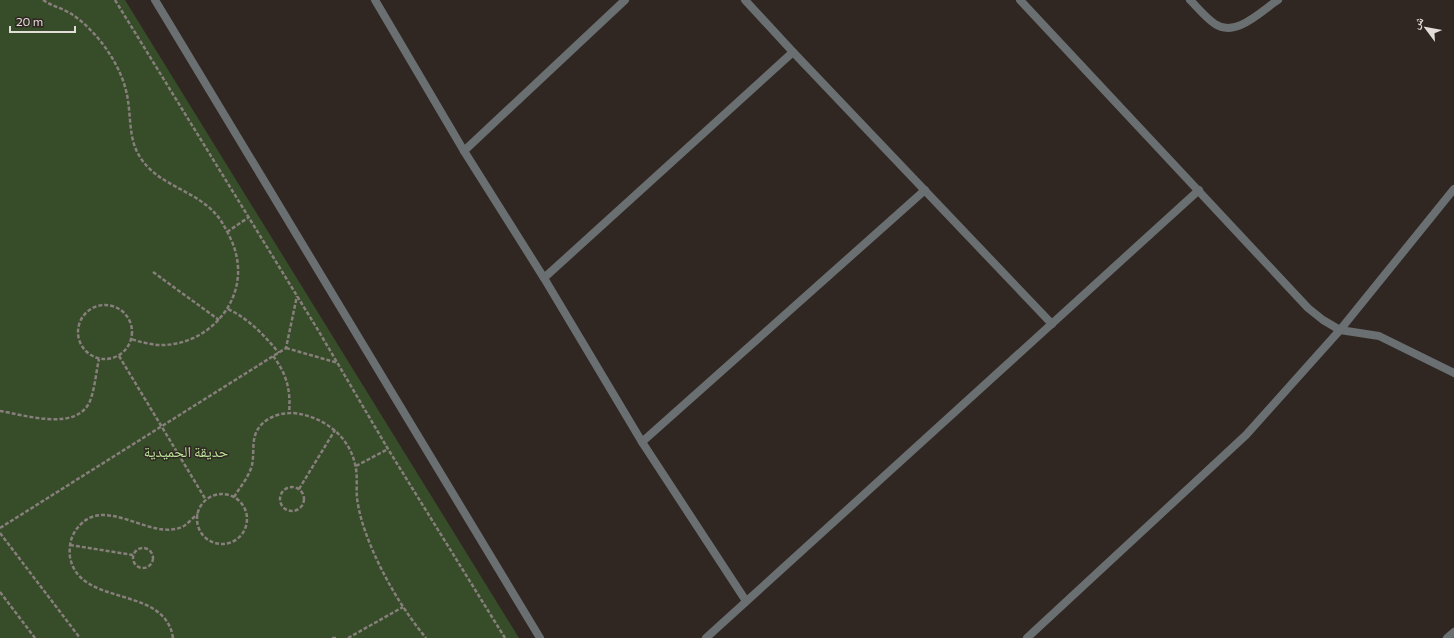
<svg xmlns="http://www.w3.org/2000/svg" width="1454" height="638" font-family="Commissioner,'Noto Naskh Arabic',sans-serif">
  <rect width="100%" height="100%" fill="#302723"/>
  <!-- green -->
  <path fill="#374c28" d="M 0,0 L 125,0 L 519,638 L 0,638 Z"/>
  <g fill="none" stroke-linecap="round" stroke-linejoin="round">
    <!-- path -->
    <g stroke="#867f7b" stroke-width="2.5" stroke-dasharray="4 2" stroke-linecap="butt">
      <path d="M 43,0 C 52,6 61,8 70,13 C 98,31 124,68 128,101 C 131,120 129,140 140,157 C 160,189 203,190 223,224 C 228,233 234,244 236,254 C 248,302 207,347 158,345 C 149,344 140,342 131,339"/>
      <path d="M 115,0 L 318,330 L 388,449 L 505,638"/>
      <path d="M 227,232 L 249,217"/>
      <path d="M 153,272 L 219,320"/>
      <circle cx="105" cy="332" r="27"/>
      <path d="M 228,309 C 249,319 264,335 279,353"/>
      <path d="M 286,348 L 338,363"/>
      <path d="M 119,356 L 206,500"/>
      <path d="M 273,356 C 287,374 291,391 289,414"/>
      <path d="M 0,411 C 25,415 77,432 90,401 C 95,388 96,372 99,359"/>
      <path d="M 356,466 L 388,449"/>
      <circle cx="292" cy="499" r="12"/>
      <path d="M 299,489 L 335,430"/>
      <circle cx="222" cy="519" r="25"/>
      <path d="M 234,497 C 240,487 249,477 252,465 C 255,451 250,437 261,425 C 270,415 287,411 300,414 C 326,419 349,437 355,464 C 358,475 356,487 357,498 C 359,514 364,529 370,544 C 384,578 403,610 426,638"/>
      <path d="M 0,528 L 286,348 L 297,296"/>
      <path d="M 0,533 L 80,638"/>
      <path d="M 70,545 L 133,555"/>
      <circle cx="143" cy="558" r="10"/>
      <path d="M 0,592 L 35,638"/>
      <path d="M 173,638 C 165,584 79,608 70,557 C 69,549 70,540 74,533 C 101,488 150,544 184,526 C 189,523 193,517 198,514"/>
      <path d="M 332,638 L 336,638"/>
      <path d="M 348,638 L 403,607"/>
    </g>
    <!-- service -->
    <path stroke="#6a6f71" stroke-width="8" d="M 1190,0 C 1198,8 1206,18 1215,24 C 1236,38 1261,11 1278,0"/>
    <!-- minor -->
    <g stroke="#6a6f71" stroke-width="8">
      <path d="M 155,0 L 540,638"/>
      <path d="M 375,0 L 464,151 L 544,278 L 642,442 L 746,601"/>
      <path d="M 745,0 L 793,52 L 1052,324"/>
      <path d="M 1020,0 L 1308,308 L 1323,320 L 1340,330 L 1379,336 L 1454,373"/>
      <path d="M 464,151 L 625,0"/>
      <path d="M 544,278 L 793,52"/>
      <path d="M 642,442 L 925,190"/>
      <path d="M 706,638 L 1199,190"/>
      <path d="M 1027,638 L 1246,435 L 1340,330 L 1454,189"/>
      <path d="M 1447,638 L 1454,632"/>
    </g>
  </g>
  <g text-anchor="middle" stroke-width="3" stroke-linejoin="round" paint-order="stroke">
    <!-- park labels -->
    <g font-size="15" fill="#b8e398" stroke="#302723">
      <text x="186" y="457">حديقة الحميدية</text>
    </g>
  </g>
  <!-- north arrow -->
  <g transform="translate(1426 28) rotate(302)" stroke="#302723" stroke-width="3" paint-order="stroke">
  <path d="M0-3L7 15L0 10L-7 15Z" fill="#e3ddda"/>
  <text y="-6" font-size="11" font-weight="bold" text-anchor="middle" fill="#e3ddda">ش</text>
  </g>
  <!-- scale -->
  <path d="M10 26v6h65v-6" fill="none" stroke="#e3ddda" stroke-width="2"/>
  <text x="16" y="26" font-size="12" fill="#e3ddda" stroke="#302723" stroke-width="3" paint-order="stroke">20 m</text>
</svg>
